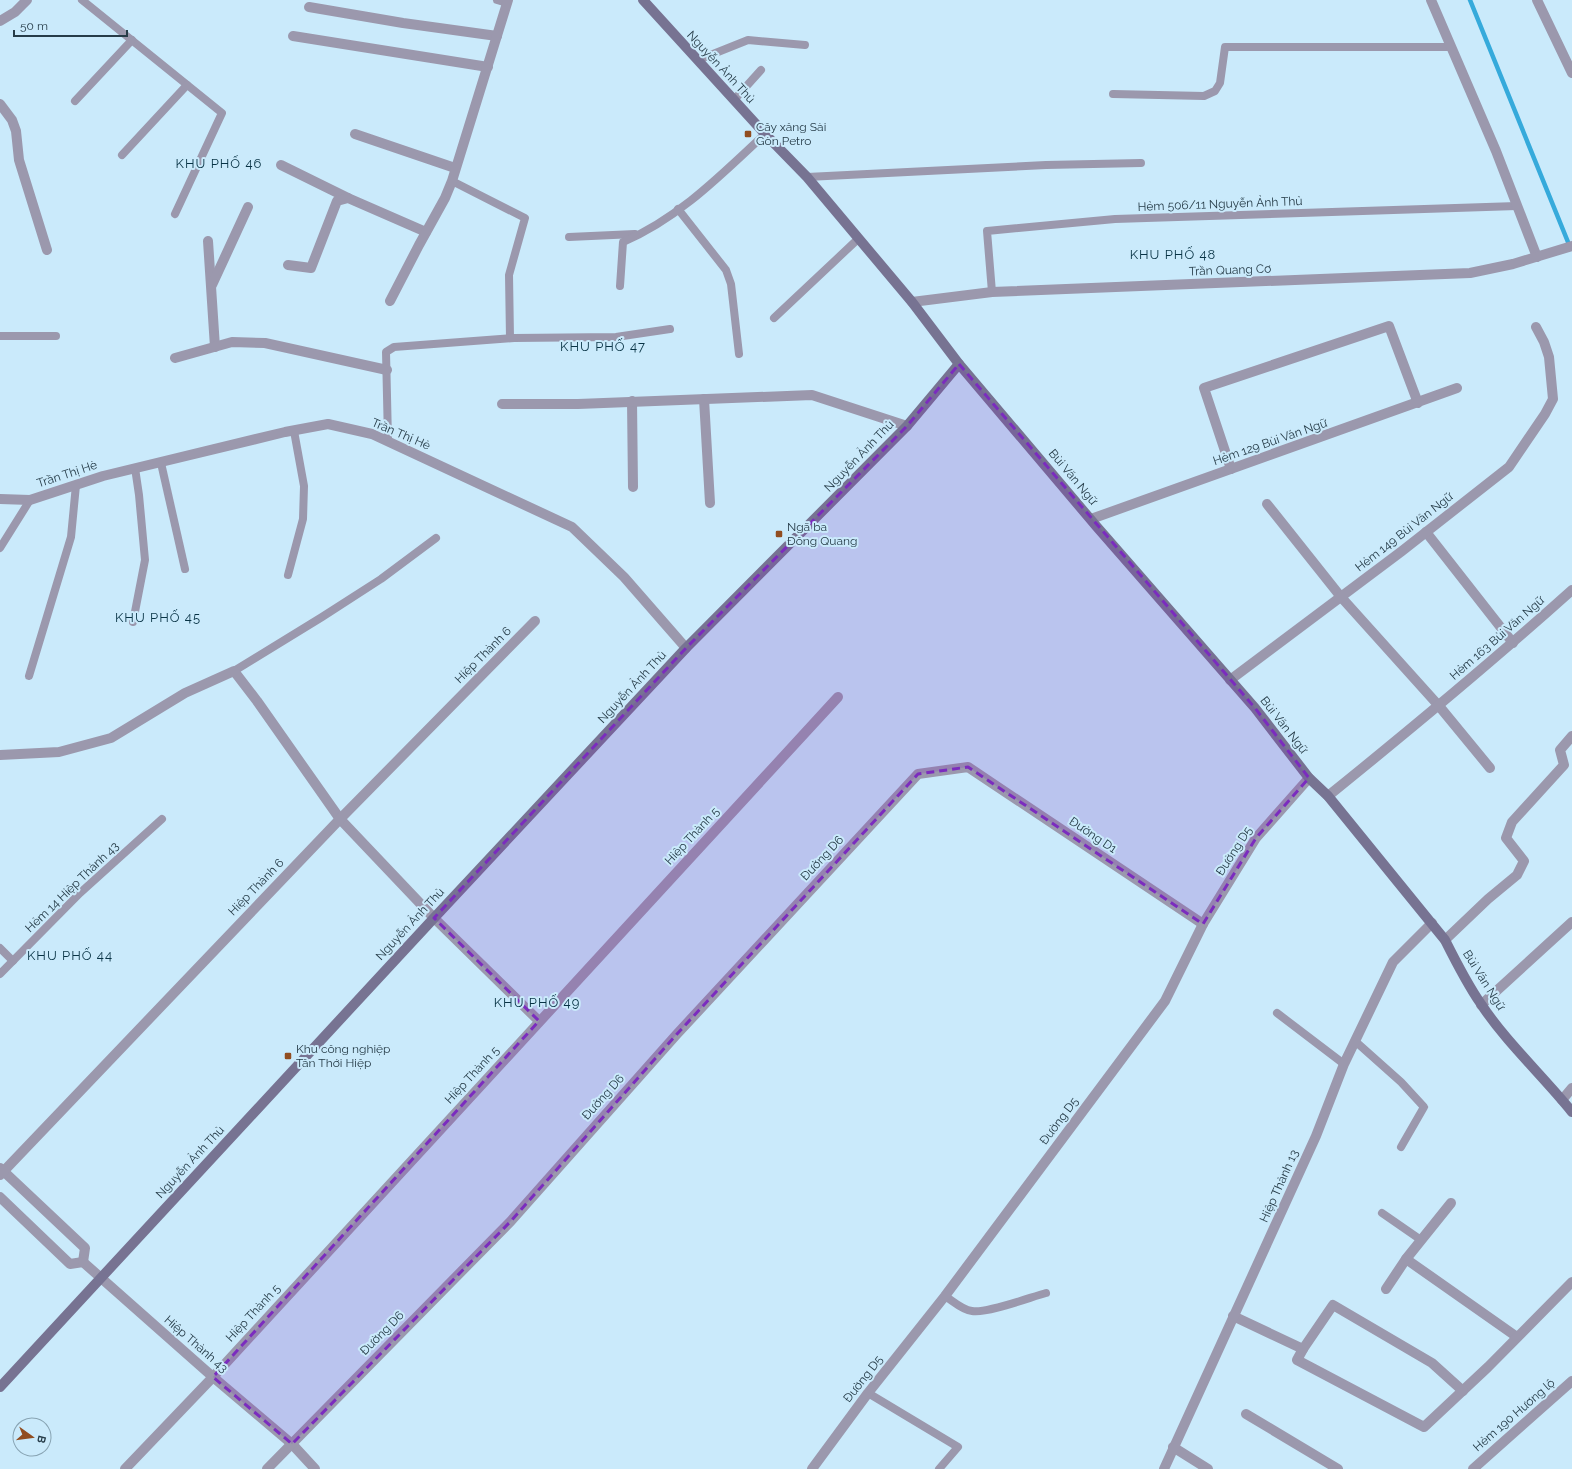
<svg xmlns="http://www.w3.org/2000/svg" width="1572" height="1469" font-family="Raleway,sans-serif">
  <rect width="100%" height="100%" fill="#caeafb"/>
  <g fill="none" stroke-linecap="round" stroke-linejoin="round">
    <!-- stream -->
    <path stroke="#36aadb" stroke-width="4.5" d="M 1470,0 L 1570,247"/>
    <!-- lane -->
    <g stroke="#9b98ad" stroke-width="8">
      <path d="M 82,0 L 222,113 L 175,214"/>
      <path d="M 497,0 L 507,3"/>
      <path d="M 698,60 L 748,40 L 805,45"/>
      <path d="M 1113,94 L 1204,96 L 1215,91 L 1220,83 L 1225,47 L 1450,47"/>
      <path d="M 734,100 L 761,70"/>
      <path d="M 75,101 L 132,40"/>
      <path d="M 122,155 L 187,85"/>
      <path d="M 807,177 L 1046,165 L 1141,163"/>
      <path d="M 452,181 L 525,218 L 509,275 L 510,338"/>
      <path d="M 678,209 L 726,270 L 731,284 L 739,354"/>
      <path d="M 569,237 L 635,234"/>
      <path d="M 620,286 L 623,242 C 678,219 722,174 765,134"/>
      <path d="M 992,292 L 987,231 L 1115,219 L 1517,206"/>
      <path d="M 774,318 L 858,239"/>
      <path d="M 0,336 L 56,336"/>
      <path d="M 388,440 L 386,352 L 394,347 L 514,338 L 616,337 L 670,329"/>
      <path d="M 161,463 L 185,569"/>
      <path d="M 0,548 L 30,500"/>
      <path d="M 288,575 L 303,519 L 304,486 L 294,431"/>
      <path d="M 133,622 L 145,560 L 139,495 L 135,468"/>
      <path d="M 234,671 L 322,617 L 381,579 L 436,538"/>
      <path d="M 29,676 L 71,537 L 76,485"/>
      <path d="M 0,948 L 13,961"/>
      <path d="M 0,974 L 80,893 L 162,819"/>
      <path d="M 1277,1013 L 1344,1064"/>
      <path d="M 1355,1041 L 1401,1082 L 1424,1107 L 1401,1147"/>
      <path d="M 1382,1213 L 1421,1240"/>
      <path d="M 945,1296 C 953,1301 962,1310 972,1311 C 986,1314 1031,1297 1046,1293"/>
      <path d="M 868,1393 L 958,1447 L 939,1469"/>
    </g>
    <!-- street -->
    <g stroke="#9b98ad" stroke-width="10">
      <path d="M 1431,0 L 1496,151 L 1537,257"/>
      <path d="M 1537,0 L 1572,73"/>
      <path d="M 309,7 L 403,23 L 497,36"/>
      <path d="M 0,21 L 15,12 L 27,0"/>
      <path d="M 293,36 L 488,67"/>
      <path d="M 0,104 L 12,120 L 16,131 L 19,160 L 47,250"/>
      <path d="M 355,134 L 455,168"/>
      <path d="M 281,165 L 348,198"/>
      <path d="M 208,241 L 215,347"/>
      <path d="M 288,265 L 311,268 L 337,201 L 348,198 L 426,232"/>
      <path d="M 212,285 L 248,207"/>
      <path d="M 390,301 L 419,245 L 445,198 L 452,181 L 508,0"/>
      <path d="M 912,302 L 992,292 L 1470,273 L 1513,264 L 1572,246"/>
      <path d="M 175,358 L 232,342 L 265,343 L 387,370"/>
      <path d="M 704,399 L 710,503"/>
      <path d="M 632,401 L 633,487"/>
      <path d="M 502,404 L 578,404 L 812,395 L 907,426"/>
      <path d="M 1231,469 L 1204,388 L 1389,326 L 1418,403"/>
      <path d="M 0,499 L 30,500 L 103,476 L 285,432 L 328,424 L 372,434 L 572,527 L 624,577 L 686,648"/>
      <path d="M 1267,504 L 1341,597 L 1439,706 L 1490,768"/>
      <path d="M 1091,519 L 1457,388"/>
      <path d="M 1426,532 L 1513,643"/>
      <path d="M 1230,680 L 1402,551 L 1509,467 L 1545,414 L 1553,399 L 1549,357 L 1544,342 L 1536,327"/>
      <path d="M 0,755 L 59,752 L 111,738 L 185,693 L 234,671 L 257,701 L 340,819 L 434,918 L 539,1021"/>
      <path d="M 1328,796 C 1411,729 1493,661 1572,590"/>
      <path d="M 1445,940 L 1488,899 L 1517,875 L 1524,861 L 1506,838 L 1512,822 L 1564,765 L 1560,750 L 1572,736"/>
      <path d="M 1481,1005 L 1572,922"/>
      <path d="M 1562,1100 L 1572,1088"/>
      <path d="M 0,1168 L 85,1248 L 83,1262"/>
      <path d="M 0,1175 L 340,819 L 535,621"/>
      <path d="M 0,1197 L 70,1264 L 83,1262"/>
      <path d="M 1406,1259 L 1517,1337"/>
      <path d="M 83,1262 L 213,1377 L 292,1444 L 315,1469"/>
      <path d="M 1386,1289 L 1406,1259 L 1451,1203"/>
      <path d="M 1233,1316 L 1303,1349 L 1297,1360 L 1424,1427 L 1488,1367 L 1572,1282"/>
      <path d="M 1303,1349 L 1333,1305 L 1432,1363 L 1463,1391"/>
      <path d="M 1246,1414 L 1338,1469"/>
      <path d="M 1173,1447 L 1208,1469"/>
      <path d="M 125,1469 L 213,1377 L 838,697"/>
      <path d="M 267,1469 L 511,1221 L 677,1034 L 918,774 L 968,767 L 1203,924"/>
      <path d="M 812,1469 L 868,1393 L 945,1296 L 1165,1001 L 1203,924 L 1256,838 L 1309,778"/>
      <path d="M 1164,1469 L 1316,1136 L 1344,1064 L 1393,962 L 1432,923"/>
      <path d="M 1473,1469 L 1572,1381"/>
    </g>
    <!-- secondary -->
    <g stroke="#777392" stroke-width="10">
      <path d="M 643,0 L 765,134 L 807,177 L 912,302 L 959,364 L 1097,527 L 1255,708 L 1309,778 L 1328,796 L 1445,940 C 1456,962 1467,984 1481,1004 C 1506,1042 1543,1076 1572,1112"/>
      <path d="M 0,1387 L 434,918 L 686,648 L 907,426 L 959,364"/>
    </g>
  </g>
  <!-- marked area -->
  <path fill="#7b2cbf" fill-opacity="0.2" stroke="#7b2cbf" stroke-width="3" stroke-dasharray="8 5" stroke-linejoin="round" d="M 959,364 L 1255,708 L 1309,778 L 1256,838 L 1203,924 L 968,767 L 918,774 L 677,1034 L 511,1221 L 292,1444 L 213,1377 L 539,1021 L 434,918 L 686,648 L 907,426 Z"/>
  <!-- markers -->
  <g fill="#914d20" stroke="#caeafb" stroke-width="1.5">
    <rect x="744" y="130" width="8" height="8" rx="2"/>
    <rect x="775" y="530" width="8" height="8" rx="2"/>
    <rect x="284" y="1052" width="8" height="8" rx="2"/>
  </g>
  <g text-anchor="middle" stroke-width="4" stroke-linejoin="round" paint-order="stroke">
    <!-- street labels -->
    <g font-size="12" fill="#263c48" stroke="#caeafb">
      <text transform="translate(721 67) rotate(47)" y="4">Nguyễn Ảnh Thủ</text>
      <text transform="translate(1220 204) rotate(-2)" y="4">Hẻm 506/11 Nguyễn Ảnh Thủ</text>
      <text transform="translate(1230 270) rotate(-2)" y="4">Trần Quang Cơ</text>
      <text transform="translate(401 434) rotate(23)" y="4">Trần Thị Hè</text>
      <text transform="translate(1270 442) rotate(-19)" y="4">Hẻm 129 Bùi Văn Ngữ</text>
      <text transform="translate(859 456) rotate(-46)" y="4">Nguyễn Ảnh Thủ</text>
      <text transform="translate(67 474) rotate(-18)" y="4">Trần Thị Hè</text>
      <text transform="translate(1073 477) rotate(50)" y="4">Bùi Văn Ngữ</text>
      <text transform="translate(1404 532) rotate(-38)" y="4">Hẻm 149 Bùi Văn Ngữ</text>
      <text transform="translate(1497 638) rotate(-41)" y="4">Hẻm 163 Bùi Văn Ngữ</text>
      <text transform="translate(483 655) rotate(-45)" y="4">Hiệp Thành 6</text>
      <text transform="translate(632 687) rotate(-47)" y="4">Nguyễn Ảnh Thủ</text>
      <text transform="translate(1284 725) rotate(52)" y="4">Bùi Văn Ngữ</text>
      <text transform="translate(1093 835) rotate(34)" y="4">Đường D1</text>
      <text transform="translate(692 836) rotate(-47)" y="4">Hiệp Thành 5</text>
      <text transform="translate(1234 851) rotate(-57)" y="4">Đường D5</text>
      <text transform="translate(822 858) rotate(-47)" y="4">Đường D6</text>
      <text transform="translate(72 887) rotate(-44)" y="4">Hẻm 14 Hiệp Thành 43</text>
      <text transform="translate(256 887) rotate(-46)" y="4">Hiệp Thành 6</text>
      <text transform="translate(410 924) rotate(-47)" y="4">Nguyễn Ảnh Thủ</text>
      <text transform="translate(1484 980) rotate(58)" y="4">Bùi Văn Ngữ</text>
      <text transform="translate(472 1075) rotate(-47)" y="4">Hiệp Thành 5</text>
      <text transform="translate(603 1097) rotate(-48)" y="4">Đường D6</text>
      <text transform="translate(1059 1121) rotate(-53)" y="4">Đường D5</text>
      <text transform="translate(190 1162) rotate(-47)" y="4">Nguyễn Ảnh Thủ</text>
      <text transform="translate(1279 1186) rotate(-66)" y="4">Hiệp Thành 13</text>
      <text transform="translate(253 1313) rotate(-47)" y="4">Hiệp Thành 5</text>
      <text transform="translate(382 1333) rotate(-45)" y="4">Đường D6</text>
      <text transform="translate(196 1344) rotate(41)" y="4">Hiệp Thành 43</text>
      <text transform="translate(863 1379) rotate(-52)" y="4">Đường D5</text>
      <text transform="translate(1514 1415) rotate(-41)" y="4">Hẻm 190 Hương lộ</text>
    </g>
    <!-- poi labels -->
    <g font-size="12" fill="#263c48" stroke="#caeafb" text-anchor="start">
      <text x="756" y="131">Cây xăng Sài<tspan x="756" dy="14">Gòn Petro</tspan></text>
      <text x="787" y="531">Ngã ba<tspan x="787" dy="14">Đông Quang</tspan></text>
      <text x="296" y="1053">Khu công nghiệp<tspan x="296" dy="14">Tân Thới Hiệp</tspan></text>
    </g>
    <!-- neighbourhood labels -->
    <g font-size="13" letter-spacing="1" fill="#083345" stroke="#caeafb">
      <text x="219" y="168">KHU PHỐ 46</text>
      <text x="1173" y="259">KHU PHỐ 48</text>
      <text x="603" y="351">KHU PHỐ 47</text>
      <text x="158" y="622">KHU PHỐ 45</text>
      <text x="70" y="960">KHU PHỐ 44</text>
      <text x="537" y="1007">KHU PHỐ 49</text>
    </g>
  </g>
  <!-- north arrow -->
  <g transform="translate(32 1437) rotate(104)"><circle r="19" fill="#caeafb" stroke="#88a4b3"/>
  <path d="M0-3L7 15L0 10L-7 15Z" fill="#914d20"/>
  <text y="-6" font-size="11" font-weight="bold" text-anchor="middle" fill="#263c48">B</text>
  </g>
  <!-- scale -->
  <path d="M14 30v6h113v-6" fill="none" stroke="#263c48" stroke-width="2"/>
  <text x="20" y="30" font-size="12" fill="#263c48" stroke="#caeafb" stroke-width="3" paint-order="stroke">50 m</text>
</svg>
